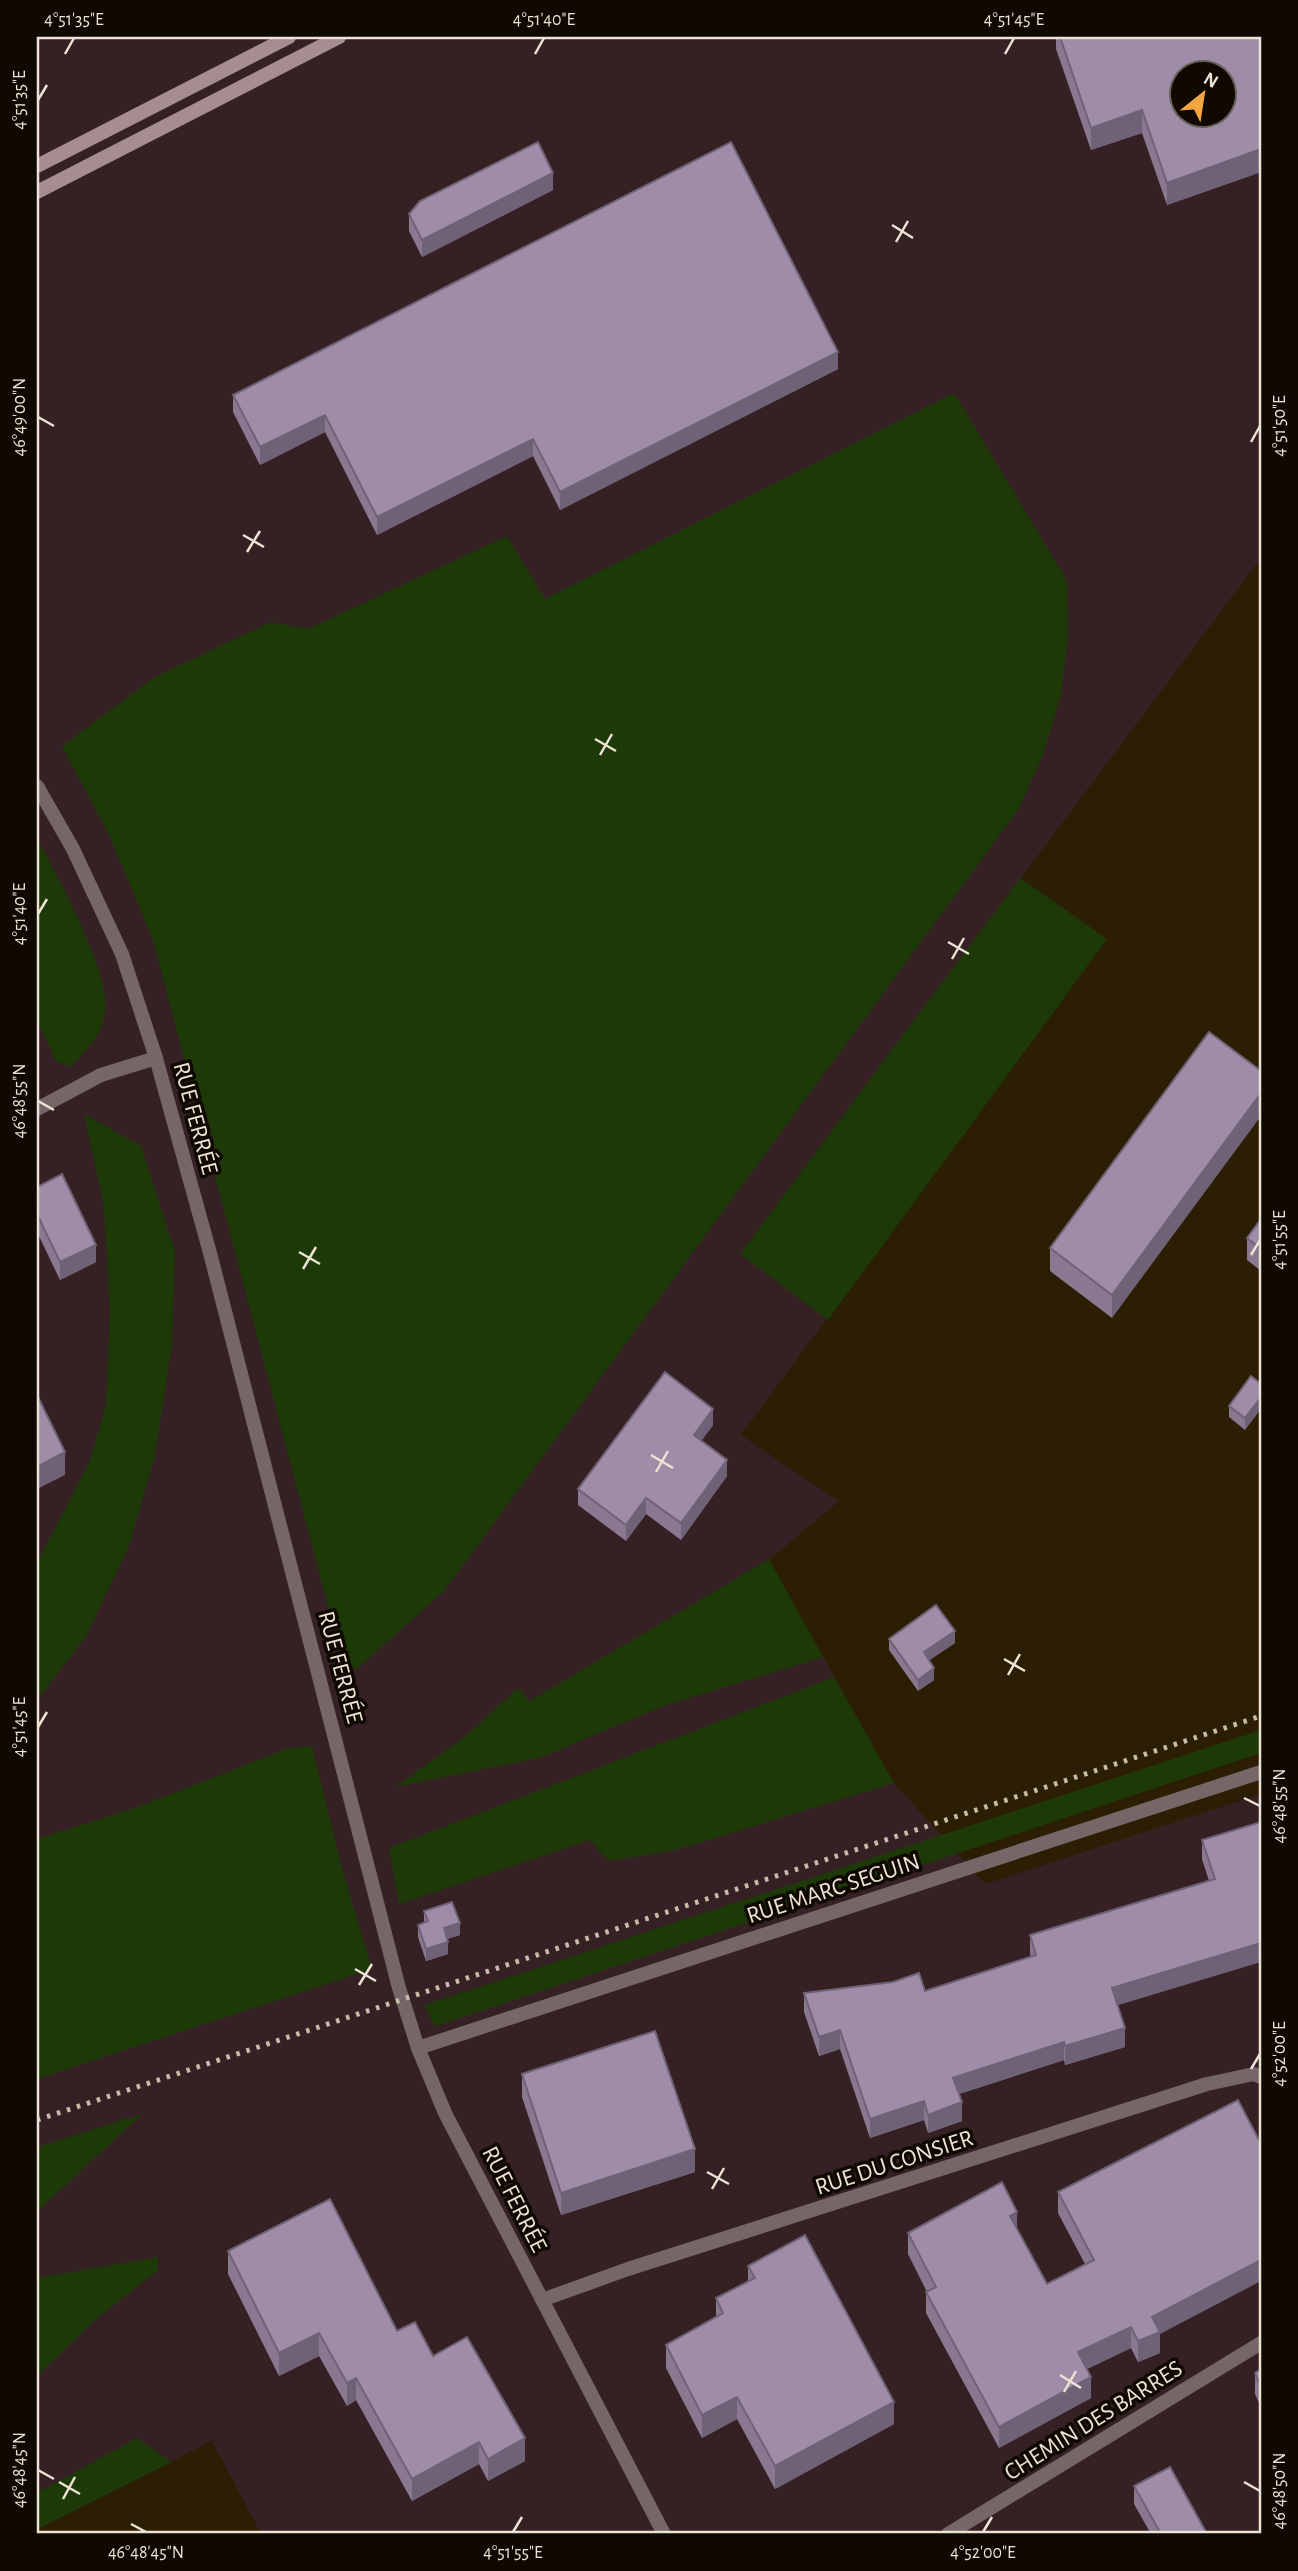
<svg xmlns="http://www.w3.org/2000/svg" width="1298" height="2571" font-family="'Alegreya Sans',sans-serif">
  <rect width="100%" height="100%" fill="#2b1e03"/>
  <!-- industrial -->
  <path fill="#352124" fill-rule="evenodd" d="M 37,37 L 1261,37 L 1261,558 L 1021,878 L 1107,939 L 741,1435 L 839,1501 L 769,1560 L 894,1783 L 985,1884 L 1261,1794 L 1261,2534 L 261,2534 L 212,2441 L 37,2529 ZM 1182,74 L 1224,74 L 1224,116 L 1182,116 Z"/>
  <!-- green -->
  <g fill="#1d3908">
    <path d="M 954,393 L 1067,581 L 1068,639 L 1061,695 L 1043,755 L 1018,810 L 444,1591 L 356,1670 L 341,1656 L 153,940 L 109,835 L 62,746 L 155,677 L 271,622 L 308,629 L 507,536 L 545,599 Z"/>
    <path d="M 37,839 C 57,875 112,974 105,1014 C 101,1037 86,1050 71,1067 L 56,1061 L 37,1020 Z"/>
    <path d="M 1020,878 L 1107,939 L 828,1320 L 740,1254 Z"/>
    <path d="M 84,1114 L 141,1146 L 175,1251 L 172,1345 L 155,1455 L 129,1546 L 86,1636 L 37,1700 L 37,1563 L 89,1463 L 106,1405 L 110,1312 L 104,1207 Z"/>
    <path d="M 769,1559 L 823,1657 L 663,1706 L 539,1758 L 395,1787 L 466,1736 L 518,1688 L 530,1701 Z"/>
    <path d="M 834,1677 L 894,1783 L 676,1850 L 609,1861 L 590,1840 L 399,1904 L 389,1848 Z"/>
    <path d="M 1261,1730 L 1261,1753 L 435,2026 L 424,2005 Z"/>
    <path d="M 312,1746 L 342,1868 L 372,1969 L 37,2079 L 37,1839 L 135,1808 L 286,1749 Z"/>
    <path d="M 142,2114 L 37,2212 L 37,2147 Z"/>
    <path d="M 158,2257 L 158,2270 L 96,2319 L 37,2376 L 37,2278 Z"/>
    <path d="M 137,2438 L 171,2462 L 37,2529 L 37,2493 Z"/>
  </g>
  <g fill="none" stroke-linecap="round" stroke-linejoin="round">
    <!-- street -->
    <g stroke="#756667" stroke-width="14">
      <path d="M 37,786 L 73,849 L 122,954 L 156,1058 L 210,1253 L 399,1988 L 418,2048 L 445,2113 L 664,2534"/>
      <path d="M 37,1109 L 101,1075 L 156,1058"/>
      <path d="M 418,2048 L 1261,1772"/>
      <path d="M 542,2300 L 628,2269 L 1207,2084 L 1254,2074 L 1261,2077"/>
      <path d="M 948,2534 L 1261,2343"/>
    </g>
    <!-- secondary -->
    <g stroke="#a68d90" stroke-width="14">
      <path d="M 37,166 L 289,37"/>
      <path d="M 37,192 L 339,37"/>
    </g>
    <!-- rail -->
    <path stroke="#c6bcaa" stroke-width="5" stroke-dasharray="3.5 7" stroke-linecap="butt" d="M 37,2120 L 1261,1716"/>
  </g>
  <!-- wall -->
  <g fill="#897890">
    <path d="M 1056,37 L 1261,37 L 1261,172 L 1167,205 L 1142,133 L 1091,150 L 1056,49 Z"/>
    <path d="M 553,190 L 422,257 L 409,231 L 409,214 Z"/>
    <path d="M 838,369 L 560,510 L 533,456 L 377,535 L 325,432 L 260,465 L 233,412 L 233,395 Z"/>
    <path d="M 1209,1032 L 1112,1318 L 1050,1271 L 1050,1248 Z"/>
    <path d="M 37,1187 L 96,1262 L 60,1280 L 37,1232 Z"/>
    <path d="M 1261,1219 L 1261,1271 L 1247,1260 L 1247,1238 Z"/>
    <path d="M 1251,1376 L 1245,1430 L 1229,1417 L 1229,1406 Z"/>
    <path d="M 713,1425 L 701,1441 L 727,1476 L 681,1540 L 646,1514 L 626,1541 L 578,1505 L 578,1489 Z"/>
    <path d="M 889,1639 L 955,1643 L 929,1660 L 934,1680 L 918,1691 L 889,1650 Z"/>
    <path d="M 1261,1822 L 1118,2005 L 1125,2047 L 1065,2065 L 1064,2060 L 959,2094 L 962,2121 L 928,2133 L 924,2120 L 870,2138 L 840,2049 L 819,2056 L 804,2012 L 804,1993 L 925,1991 L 1031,1957 L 1030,1954 L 1030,1935 L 1209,1881 L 1202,1859 L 1202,1840 Z"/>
    <path d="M 424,1911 L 460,1935 L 447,1939 L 448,1954 L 426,1961 L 418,1937 L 418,1925 L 424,1923 Z"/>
    <path d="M 522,2074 L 695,2172 L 561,2215 L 522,2097 Z"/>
    <path d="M 1058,2192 L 1160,2334 L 1160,2353 L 1138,2362 L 1131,2348 L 1087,2369 L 1091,2398 L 999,2448 L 926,2313 L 926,2292 L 927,2292 L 908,2254 L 908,2233 L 1017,2229 L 1047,2284 L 1085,2264 L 1058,2213 Z"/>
    <path d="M 228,2251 L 397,2331 L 433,2356 L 525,2461 L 488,2481 L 479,2464 L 412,2501 L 356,2400 L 347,2406 L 319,2356 L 279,2376 L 228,2274 Z"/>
    <path d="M 748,2266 L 894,2424 L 775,2489 L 737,2419 L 702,2438 L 666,2368 L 666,2345 L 716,2317 L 716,2298 L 748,2281 Z"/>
    <path d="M 1261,2369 L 1261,2407 L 1255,2394 L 1255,2373 Z"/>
    <path d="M 1134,2486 L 1206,2534 L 1151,2534 L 1134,2504 Z"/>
  </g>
  <!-- shaded-wall -->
  <g fill="#6f6276">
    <path d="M 1142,110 L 1142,133 L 1091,150 L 1091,128 Z"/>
    <path d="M 1261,149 L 1261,172 L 1167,205 L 1167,183 Z"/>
    <path d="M 553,173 L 553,190 L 422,257 L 422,240 Z"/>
    <path d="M 838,352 L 838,369 L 560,510 L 560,492 Z"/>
    <path d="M 325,415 L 325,432 L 260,465 L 260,447 Z"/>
    <path d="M 533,439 L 533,456 L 377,535 L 377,517 Z"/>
    <path d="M 1261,1093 L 1261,1116 L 1112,1318 L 1112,1295 Z"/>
    <path d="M 96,1245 L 96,1262 L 60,1280 L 60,1262 Z"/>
    <path d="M 1261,1397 L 1261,1409 L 1245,1430 L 1245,1418 Z"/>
    <path d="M 713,1409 L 713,1425 L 694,1451 L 694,1435 Z"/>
    <path d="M 65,1452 L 65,1475 L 37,1489 L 37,1467 Z"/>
    <path d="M 727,1460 L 727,1476 L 681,1540 L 681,1523 Z"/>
    <path d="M 646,1498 L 646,1514 L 626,1541 L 626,1525 Z"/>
    <path d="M 955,1631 L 955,1643 L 924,1664 L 924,1652 Z"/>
    <path d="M 934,1668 L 934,1680 L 918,1691 L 918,1680 Z"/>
    <path d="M 460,1923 L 460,1935 L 444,1940 L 444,1928 Z"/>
    <path d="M 448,1942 L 448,1954 L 426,1961 L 426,1949 Z"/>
    <path d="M 1261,1943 L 1261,1962 L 1112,2007 L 1112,1988 Z"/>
    <path d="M 1125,2028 L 1125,2047 L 1065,2065 L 1065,2046 Z"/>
    <path d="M 840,2030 L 840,2049 L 819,2056 L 819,2037 Z"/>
    <path d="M 1064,2042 L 1064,2060 L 953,2096 L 953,2078 Z"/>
    <path d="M 924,2101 L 924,2120 L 870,2138 L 870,2119 Z"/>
    <path d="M 962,2102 L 962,2121 L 928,2133 L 928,2115 Z"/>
    <path d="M 695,2149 L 695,2172 L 561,2215 L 561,2193 Z"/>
    <path d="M 1017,2212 L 1017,2233 L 1010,2216 Z"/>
    <path d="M 1261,2260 L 1261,2281 L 1160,2334 L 1160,2353 L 1138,2362 L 1138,2341 L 1152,2317 Z"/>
    <path d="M 1131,2327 L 1131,2348 L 1078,2373 L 1078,2352 Z"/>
    <path d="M 319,2333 L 319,2356 L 279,2376 L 279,2353 Z"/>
    <path d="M 1091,2377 L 1091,2398 L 999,2448 L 999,2427 Z"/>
    <path d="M 356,2378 L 356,2400 L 347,2406 L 347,2383 Z"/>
    <path d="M 737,2397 L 737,2419 L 702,2438 L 702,2415 Z"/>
    <path d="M 894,2402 L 894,2424 L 775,2489 L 775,2466 Z"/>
    <path d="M 525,2438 L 525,2461 L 488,2481 L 488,2459 Z"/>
    <path d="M 479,2442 L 479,2464 L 412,2501 L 412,2479 Z"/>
  </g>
  <!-- building -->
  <g fill="#9f8ca8" stroke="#6f6276" stroke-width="2" fill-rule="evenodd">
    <path d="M 1060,37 L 1261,37 L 1261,149 L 1167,183 L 1142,110 L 1091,128 ZM 1182,74 L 1224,74 L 1224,116 L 1182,116 Z"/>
    <path d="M 538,142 L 553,173 L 422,240 L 409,214 L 420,201 Z"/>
    <path d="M 731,142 L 838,352 L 560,492 L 533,439 L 377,517 L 325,415 L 260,447 L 233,395 Z"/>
    <path d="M 1209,1032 L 1261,1071 L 1261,1093 L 1112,1295 L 1050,1248 Z"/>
    <path d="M 62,1174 L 96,1245 L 60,1262 L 37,1214 L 37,1187 Z"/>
    <path d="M 1261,1219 L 1261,1249 L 1247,1238 Z"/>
    <path d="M 665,1372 L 713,1409 L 694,1435 L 727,1460 L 681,1523 L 646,1498 L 626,1525 L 578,1489 Z"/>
    <path d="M 1251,1376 L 1261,1384 L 1261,1397 L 1245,1418 L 1229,1406 Z"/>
    <path d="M 37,1395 L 65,1452 L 37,1467 Z"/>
    <path d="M 936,1605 L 955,1631 L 924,1652 L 934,1668 L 918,1680 L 889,1639 Z"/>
    <path d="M 1261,1822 L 1261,1943 L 1112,1988 L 1125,2028 L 1065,2046 L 1064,2042 L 953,2078 L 962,2102 L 928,2115 L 924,2101 L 870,2119 L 840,2030 L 819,2037 L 804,1993 L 893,1982 L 919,1973 L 925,1991 L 1036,1955 L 1030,1935 L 1215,1879 L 1202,1840 Z"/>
    <path d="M 452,1902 L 460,1923 L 444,1928 L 448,1942 L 426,1949 L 418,1925 L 428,1921 L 424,1911 Z"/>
    <path d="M 655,2031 L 695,2149 L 561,2193 L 522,2074 Z"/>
    <path d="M 1238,2100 L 1261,2144 L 1261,2260 L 1152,2317 L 1160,2332 L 1138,2341 L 1131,2327 L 1078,2352 L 1091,2377 L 999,2427 L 926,2292 L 936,2287 L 908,2233 L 1002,2182 L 1017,2212 L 1010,2216 L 1047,2284 L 1094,2260 L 1058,2192 Z"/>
    <path d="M 330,2199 L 397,2331 L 415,2322 L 433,2356 L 467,2337 L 525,2438 L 488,2459 L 479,2442 L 412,2479 L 356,2378 L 347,2383 L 319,2333 L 279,2353 L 228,2251 Z"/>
    <path d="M 805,2235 L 894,2402 L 775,2466 L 737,2397 L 702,2415 L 666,2345 L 723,2313 L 716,2298 L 755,2278 L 748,2266 Z"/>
    <path d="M 1261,2369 L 1261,2387 L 1255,2373 Z"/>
    <path d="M 1170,2467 L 1206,2532 L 1202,2534 L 1161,2534 L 1134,2486 Z"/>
  </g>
  <!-- ticks -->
  <path fill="none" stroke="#ece3d4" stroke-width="2.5" d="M 65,54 L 74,38M 535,54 L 544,38M 1005,54 L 1014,38M 38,100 L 47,85M 892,225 L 913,238M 896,242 L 908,221M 38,417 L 54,426M 1251,442 L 1260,426M 243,535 L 264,547M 247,552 L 260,531M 595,739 L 616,751M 600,755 L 612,734M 38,914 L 47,899M 948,942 L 969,954M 952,959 L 964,938M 38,1101 L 54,1110M 299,1252 L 320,1264M 1251,1255 L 1260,1240M 303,1269 L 316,1247M 651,1455 L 673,1468M 656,1472 L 668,1451M 1004,1659 L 1025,1671M 1008,1675 L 1020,1654M 38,1727 L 47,1712M 1244,1798 L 1260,1806M 355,1969 L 376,1981M 359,1985 L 372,1964M 1251,2069 L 1260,2054M 707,2172 L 729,2184M 712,2189 L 724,2168M 1060,2375 L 1081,2388M 1064,2392 L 1076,2371M 38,2470 L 54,2479M 59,2482 L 80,2494M 1244,2482 L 1260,2491M 63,2499 L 75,2477M 131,2524 L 146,2532M 513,2532 L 522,2517M 983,2532 L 992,2517"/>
  <g text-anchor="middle" stroke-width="7" stroke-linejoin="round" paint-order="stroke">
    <!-- street labels -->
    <g font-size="24" fill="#ece3d4" stroke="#0f0902">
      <text transform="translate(196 1118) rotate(75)" y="8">RUE FERRÉE</text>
      <text transform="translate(341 1667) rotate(75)" y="8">RUE FERRÉE</text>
      <text transform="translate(833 1888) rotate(-18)" y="8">RUE MARC SEGUIN</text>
      <text transform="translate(894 2162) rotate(-18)" y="8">RUE DU CONSIER</text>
      <text transform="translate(515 2199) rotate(63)" y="8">RUE FERRÉE</text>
      <text transform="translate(1093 2420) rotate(-32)" y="8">CHEMIN DES BARRES</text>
    </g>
  </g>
  <!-- border -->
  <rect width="1298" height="2571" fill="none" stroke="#0f0902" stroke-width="77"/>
  <!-- north arrow -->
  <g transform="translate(1203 94) rotate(30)"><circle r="33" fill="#0f0902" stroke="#676056" stroke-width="2"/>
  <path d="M0-5L12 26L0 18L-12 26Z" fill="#f2a541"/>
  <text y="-10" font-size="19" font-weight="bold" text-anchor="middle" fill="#ece3d4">N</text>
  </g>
  <rect x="38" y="38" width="1222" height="2494" fill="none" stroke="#ece3d4" stroke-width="2.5"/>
  <g font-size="18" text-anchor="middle" fill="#ece3d4">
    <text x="74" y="25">4°51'35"E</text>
    <text x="544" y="25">4°51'40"E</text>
    <text x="1014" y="25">4°51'45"E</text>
    <text transform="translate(19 100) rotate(-90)" y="6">4°51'35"E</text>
    <text transform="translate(19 417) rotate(-90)" y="6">46°49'00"N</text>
    <text transform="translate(1279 426) rotate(-90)" y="6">4°51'50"E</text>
    <text transform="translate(19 914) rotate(-90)" y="6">4°51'40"E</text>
    <text transform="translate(19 1101) rotate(-90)" y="6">46°48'55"N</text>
    <text transform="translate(1279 1240) rotate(-90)" y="6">4°51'55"E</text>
    <text transform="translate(19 1727) rotate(-90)" y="6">4°51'45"E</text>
    <text transform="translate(1279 1806) rotate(-90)" y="6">46°48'55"N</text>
    <text transform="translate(1279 2054) rotate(-90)" y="6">4°52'00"E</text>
    <text transform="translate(19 2470) rotate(-90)" y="6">46°48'45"N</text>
    <text transform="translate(1279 2491) rotate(-90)" y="6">46°48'50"N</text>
    <text x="146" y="2558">46°48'45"N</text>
    <text x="513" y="2558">4°51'55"E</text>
    <text x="983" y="2558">4°52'00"E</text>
  </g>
</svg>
